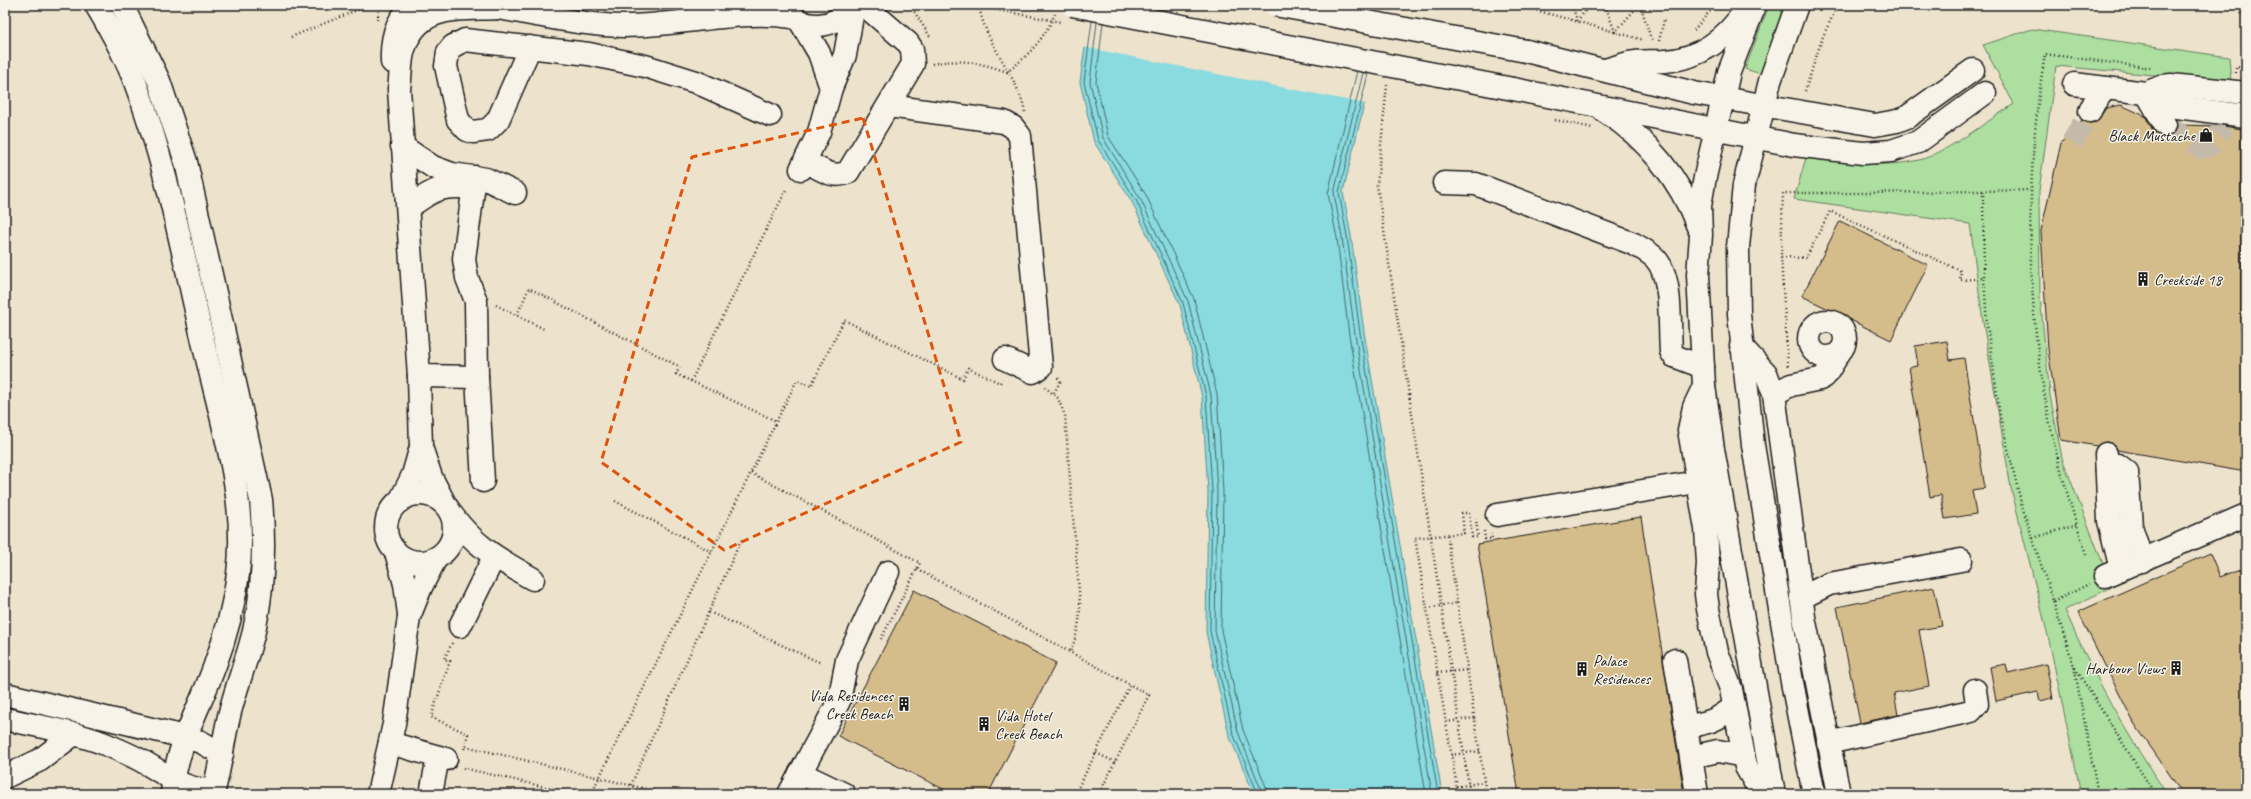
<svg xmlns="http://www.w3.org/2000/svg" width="2251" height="799" font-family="Caveat,sans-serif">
  <rect width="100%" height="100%" fill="#ede2cc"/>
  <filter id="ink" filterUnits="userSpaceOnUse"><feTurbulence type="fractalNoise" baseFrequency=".025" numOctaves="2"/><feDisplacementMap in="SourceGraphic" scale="8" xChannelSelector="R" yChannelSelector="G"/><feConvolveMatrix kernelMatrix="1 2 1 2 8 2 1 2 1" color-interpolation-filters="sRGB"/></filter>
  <g filter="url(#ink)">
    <!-- green -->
    <g fill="#acdfa0" stroke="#647e5e">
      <path d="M 1769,5 L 1788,5 L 1761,74 L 1745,69 Z"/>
      <path d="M 2032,29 L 2229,57 L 2231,82 L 2056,66 L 2039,191 L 2040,297 L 2050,395 L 2062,458 L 2112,587 L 2065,610 C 2093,675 2127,736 2167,794 L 2081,794 L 2049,640 L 2011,488 L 1983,322 L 1970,224 L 1794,199 L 1806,158 C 1843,161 1882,169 1919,160 C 1945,154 1990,119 2014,104 L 1983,45 Z"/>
    </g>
    <!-- water -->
    <path fill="#89dbdf" stroke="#5d8f91" d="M 1091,5 L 1388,5 L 1343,192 L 1351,236 L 1364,332 L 1442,794 L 1254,794 L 1229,735 L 1206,632 L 1208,491 L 1202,397 L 1180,305 L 1132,202 L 1094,142 L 1080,82 Z"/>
    <!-- pier -->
    <path fill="#ede2cc" d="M 1089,5 L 1390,5 L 1366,104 L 1083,47 Z"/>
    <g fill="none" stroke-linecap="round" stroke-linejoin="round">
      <!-- shore -->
      <g stroke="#48686a" stroke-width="1">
        <path d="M 1092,21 L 1084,82 L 1098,140 L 1136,200 L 1183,303 L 1206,396 L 1212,491 L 1210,631 L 1233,733 L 1258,794"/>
        <path d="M 1097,22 L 1090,82 L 1103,138 L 1140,198 L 1188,301 L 1211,395 L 1217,491 L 1215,631 L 1238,732 L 1263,794"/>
        <path d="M 1103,23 L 1096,82 L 1108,136 L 1146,195 L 1194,299 L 1217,394 L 1223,491 L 1221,630 L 1243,730 L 1269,794"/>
        <path d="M 1357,71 L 1328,194 L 1337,238 L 1349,335 L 1426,794"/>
        <path d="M 1363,73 L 1334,193 L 1342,237 L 1355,334 L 1432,794"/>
        <path d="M 1368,74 L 1339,192 L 1347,236 L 1360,333 L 1438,794"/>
      </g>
    </g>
    <!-- building -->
    <g fill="#d5bc8b" stroke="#1c1c1c">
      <path d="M 2121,105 L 2145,116 L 2154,132 L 2165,137 L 2172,136 L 2176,131 L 2177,125 L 2224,126 L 2241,129 L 2241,328 L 2246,351 L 2246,472 L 2117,450 L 2112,443 L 2106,442 L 2097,446 L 2061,440 L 2048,349 L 2041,231 L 2061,143 L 2082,120 L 2090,123 L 2097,122 L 2106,108 Z"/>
      <path d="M 1840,221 L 1928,265 L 1891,340 L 1802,296 Z"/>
      <path d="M 1947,341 L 1950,360 L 1964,358 L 1985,488 L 1972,490 L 1976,514 L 1945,519 L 1941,495 L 1930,497 L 1909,367 L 1918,366 L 1915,346 Z"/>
      <path d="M 1641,517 L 1684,794 L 1519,794 L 1477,544 Z"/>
      <path d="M 2210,553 L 2220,577 L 2246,567 L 2246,794 L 2183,794 L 2134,723 L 2078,612 Z"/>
      <path d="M 1934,587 L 1942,626 L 1919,630 L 1929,686 L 1894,693 L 1898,715 L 1860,723 L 1837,607 Z"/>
      <path d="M 914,590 L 1056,663 L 988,794 L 953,794 L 838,736 Z"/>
      <path d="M 2006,664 L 2008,673 L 2046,664 L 2053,698 L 2040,701 L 2038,692 L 1996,701 L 1990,667 Z"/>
    </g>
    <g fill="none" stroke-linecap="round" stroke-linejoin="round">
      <!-- minor-tunnel -->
      <g stroke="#c3baa9" stroke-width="22" stroke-dasharray="22 11" stroke-linecap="butt">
        <path d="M 2165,125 L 2201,148 L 2211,145 L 2224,126"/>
        <path d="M 2072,143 L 2090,111"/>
      </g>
      <defs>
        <g id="minor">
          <path d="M 96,5 C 111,30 125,55 135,82 C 168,168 184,261 205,350 C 221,420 248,501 238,574 C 234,605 226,636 215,665 C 200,708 175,748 172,794"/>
          <path d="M 122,5 L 159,81 L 186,162 L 261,500 C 265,545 264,587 254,631 C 247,660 236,687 229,716 C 223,742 220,768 213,794"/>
          <path d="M 488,5 L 498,8 C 539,15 582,25 624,26 C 681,26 736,9 793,17"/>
          <path d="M 1755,5 L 1729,72 L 1705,177 L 1700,206 L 1701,235 L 1698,275 L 1704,386 L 1713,449 L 1774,794"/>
          <path d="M 1797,5 L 1770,81 L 1744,185 L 1738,247 L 1739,314 L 1753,445 L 1792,682 L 1814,794"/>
          <path d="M 785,6 C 801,34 837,29 853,5"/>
          <path d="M 800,21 L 819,53 L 831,88"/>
          <path d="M 530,47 L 498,120 L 488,130 L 473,132 L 467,130 L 458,120 L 446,66 L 448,52 L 453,46 L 465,40 L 589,54 L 645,66 L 696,82 L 770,115"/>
          <path d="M 1526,51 L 1694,93 L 1875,125 L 1897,121 L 1907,117 L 1973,70"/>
          <path d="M 392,62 C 391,40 395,18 415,5"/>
          <path d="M 1605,70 C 1613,68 1621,65 1629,63 C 1641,60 1654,62 1666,61 C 1702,58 1727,38 1746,9"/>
          <path d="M 2074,84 L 2146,93 L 2160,103 L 2169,106 L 2246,116"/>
          <path d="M 1513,89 L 1794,145 L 1863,153 L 1891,151 L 1918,142 L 1985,93"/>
          <path d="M 2146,93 L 2163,86 L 2171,85 L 2246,93"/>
          <path d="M 2147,94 L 2165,125"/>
          <path d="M 889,106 L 1004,122 L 1013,127 L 1020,136 L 1041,367 L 1033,372 L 1005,359"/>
          <path d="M 1604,111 C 1647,138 1680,179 1698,227"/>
          <path d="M 2090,111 L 2094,103 L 2106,88"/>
          <path d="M 402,146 L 433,167 L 452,174 L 486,179 L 515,193"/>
          <path d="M 805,161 C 819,168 833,180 848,172 L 913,64 L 912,49 L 908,43 L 864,5"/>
          <path d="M 801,169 L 819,132 L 831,88 L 845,55 L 854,5"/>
          <path d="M 475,177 L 464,259 L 467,278 L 476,301 L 477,377 L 483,481"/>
          <path d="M 1444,183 L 1476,184 L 1634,244 C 1641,248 1649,252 1655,258 C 1673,277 1669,325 1671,351 L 1674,356 L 1703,367"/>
          <path d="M 408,208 C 432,190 442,184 473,188"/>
          <circle cx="1827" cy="339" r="18"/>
          <path d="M 1741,346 L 1766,373 L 1774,394 L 1804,617 L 1839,794"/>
          <path d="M 419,376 L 477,377"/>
          <path d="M 1704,386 L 1694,407 L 1689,430 L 1706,529 L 1708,563 L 1706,594 L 1708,609 L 1717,652 L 1731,689 L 1746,767 L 1757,786 L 1765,794"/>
          <path d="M 1774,394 L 1791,385 L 1820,379 L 1825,376 L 1839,353"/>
          <path d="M 421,447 L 431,477 L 445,504"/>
          <path d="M 2106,454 L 2109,521 L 2121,569"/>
          <path d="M 2107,470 L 2110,466 L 2118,465 L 2127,472 L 2131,526 L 2142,561"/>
          <circle cx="420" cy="528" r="34"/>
          <path d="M 400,501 L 413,475 L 421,447 L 419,376 L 399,89 C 401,76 400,61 404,49 C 418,3 460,10 498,8"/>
          <path d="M 452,515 C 478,549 497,558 533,579"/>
          <path d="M 1497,515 L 1697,482"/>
          <path d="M 396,552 L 405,584 L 409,614"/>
          <path d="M 2105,576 L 2246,515"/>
          <path d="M 1801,598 L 1829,584 L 1961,560"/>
          <path d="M 460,626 L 494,557"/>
          <path d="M 1675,660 L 1697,794"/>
          <path d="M 5,694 L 185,737 L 201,742 L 222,754"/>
          <path d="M 5,719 C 37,726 70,731 100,742 C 115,748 129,754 142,761 C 166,774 186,793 214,789"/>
          <path d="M 1686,726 C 1706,724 1719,720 1734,706"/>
          <path d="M 390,743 L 446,759"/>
          <path d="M 1828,743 L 1971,711 L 1977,704 L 1975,690"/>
          <path d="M 1691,757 L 1718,751 L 1744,756"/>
          <path d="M 800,773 L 844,794"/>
          <path d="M 5,777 L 40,760 L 74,734"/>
          <path d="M 378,794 L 394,724 L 409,617 L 421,587 L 436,558"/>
          <path d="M 431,794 L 438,757"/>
          <path d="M 789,794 L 839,701 L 847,660 L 888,572"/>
        </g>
      </defs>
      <!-- minor casing -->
      <use href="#minor" stroke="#1c1c1c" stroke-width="25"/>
      <!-- path -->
      <g stroke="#1c1c1c" stroke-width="2.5" stroke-dasharray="1 3" stroke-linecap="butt">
        <path d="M 910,5 L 931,38"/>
        <path d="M 979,5 C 985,45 1017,73 1025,112"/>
        <path d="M 1517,5 L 1644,40"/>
        <path d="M 1572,5 L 1577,20"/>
        <path d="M 1605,5 L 1615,32 L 1638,6 L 1641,7 L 1652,42"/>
        <path d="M 2240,5 L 2246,29"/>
        <path d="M 377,20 L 380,5"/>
        <path d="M 1577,21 L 1590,5"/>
        <path d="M 1694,30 L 1715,5"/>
        <path d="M 291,37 L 362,8 L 373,6 L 378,8"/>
        <path d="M 1659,41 L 1664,20"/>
        <path d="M 932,64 C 958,58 983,63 1007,72 C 1029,55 1044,39 1055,14"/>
        <path d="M 2236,73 L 2236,67 L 2246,68"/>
        <path d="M 1387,85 L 1377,185 L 1470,794"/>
        <path d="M 1805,91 L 1823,36 L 1838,5"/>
        <path d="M 1555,120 L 1593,128"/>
        <path d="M 2246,141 L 2243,256 L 2246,314"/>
        <path d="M 1983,191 L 1984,278 L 1987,324 L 2000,416 L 2022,506 L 2074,666 L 2098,794"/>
        <path d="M 1781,257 L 1806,258 L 1830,211 L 1961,271 L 1960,280 L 1984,278"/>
        <path d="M 496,305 L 546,330"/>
        <path d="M 517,315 L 529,288 L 680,367 L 676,374 L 776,421"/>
        <path d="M 1788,366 L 1781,257 L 1783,193 L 1865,193 L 2030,190"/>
        <path d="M 691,381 L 787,188"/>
        <path d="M 1045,387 L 1058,398 L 1065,416 L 1080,604 C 1080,622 1077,636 1070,652"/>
        <path d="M 1054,393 L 1060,382 L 1057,376"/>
        <path d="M 751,473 L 920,563 L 881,639"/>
        <path d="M 615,501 L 712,552"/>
        <path d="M 1484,531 L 1485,539 L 1492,539 L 1491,534"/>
        <path d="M 1447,535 L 1486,794"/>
        <path d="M 2033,538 L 2077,525"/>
        <path d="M 2086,554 C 2074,516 2062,478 2053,438 C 2025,311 2024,182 2045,54 L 2152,68"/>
        <path d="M 917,569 L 1149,695 L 1099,794"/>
        <path d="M 2053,602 L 2089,584"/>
        <path d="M 1427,608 L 1458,603"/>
        <path d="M 709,612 L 821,663"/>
        <path d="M 452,643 L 444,659 L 450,661 L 431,717 L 468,734 L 465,746"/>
        <path d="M 2075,668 L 2155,794"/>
        <path d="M 1437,673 L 1468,670"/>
        <path d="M 1446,722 L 1475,718"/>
        <path d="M 464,749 L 465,746 L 667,794"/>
        <path d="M 1096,753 L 1115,762"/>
        <path d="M 1451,755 L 1480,751"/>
        <path d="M 463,768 L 575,794"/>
        <path d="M 631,785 L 741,540"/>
        <path d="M 1456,787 L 1484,782"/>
        <path d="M 591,794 L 797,380 L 811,386 L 844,320 L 963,379 L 968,368 L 1000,383 L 1002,379"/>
        <path d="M 1075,794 L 1130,685"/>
        <path d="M 1458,794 L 1415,538 L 1464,533 L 1462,513 L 1469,513 L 1472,537 L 1478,537 L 1476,519"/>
      </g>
      <!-- minor -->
      <use href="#minor" stroke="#f7f3e8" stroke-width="22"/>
      <defs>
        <g id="minor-bridge">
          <path d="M 1072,5 L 1513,89"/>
          <path d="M 1275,5 L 1526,51"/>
        </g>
      </defs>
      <!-- minor-bridge casing -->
      <use href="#minor-bridge" stroke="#1c1c1c" stroke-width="25" stroke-linecap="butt"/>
      <!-- path-bridge -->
      <path stroke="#1c1c1c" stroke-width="2.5" stroke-dasharray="1 3" stroke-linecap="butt" d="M 972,5 L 1061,22"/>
      <!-- minor-bridge -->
      <use href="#minor-bridge" stroke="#f7f3e8" stroke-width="22"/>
    </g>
  </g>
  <!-- marked area -->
  <path fill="none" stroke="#de560d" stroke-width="3" stroke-dasharray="8 5" stroke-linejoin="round" d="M 863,118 L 961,442 L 724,550 L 601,462 L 692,157 Z"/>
  <!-- icons -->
  <defs>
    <symbol id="shop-bare" viewBox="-9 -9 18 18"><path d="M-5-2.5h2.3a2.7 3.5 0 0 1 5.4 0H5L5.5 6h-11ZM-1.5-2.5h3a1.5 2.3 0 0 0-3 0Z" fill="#1c1c1c" stroke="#f7f3e8" stroke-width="2.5" paint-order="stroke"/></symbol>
    <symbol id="building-bare" viewBox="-9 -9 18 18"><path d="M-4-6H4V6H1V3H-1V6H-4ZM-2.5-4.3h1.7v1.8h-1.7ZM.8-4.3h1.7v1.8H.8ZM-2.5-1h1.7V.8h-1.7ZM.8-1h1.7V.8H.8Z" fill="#1c1c1c" stroke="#f7f3e8" stroke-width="2.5" paint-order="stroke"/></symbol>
  </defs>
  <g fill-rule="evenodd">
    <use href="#shop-bare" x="2196" y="125" width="20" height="20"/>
    <use href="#building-bare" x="2133" y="269" width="20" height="20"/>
    <use href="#building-bare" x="2166" y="658" width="20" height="20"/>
    <use href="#building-bare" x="1572" y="659" width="20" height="20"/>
    <use href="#building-bare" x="894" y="694" width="20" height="20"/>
    <use href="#building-bare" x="974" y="714" width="20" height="20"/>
  </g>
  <g text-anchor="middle" stroke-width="3" stroke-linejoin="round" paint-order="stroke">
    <!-- poi labels -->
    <g font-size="16" fill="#1c1c1c" stroke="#f7f3e8" text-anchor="end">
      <text x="2195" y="141">Black Mustache</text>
      <text x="2154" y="285" text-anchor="start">Creekside 18</text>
      <text x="1593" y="666" text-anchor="start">Palace<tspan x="1593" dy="18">Residences</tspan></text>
      <text x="2165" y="674">Harbour Views</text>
      <text x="893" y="701">Vida Residences<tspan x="893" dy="18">Creek Beach</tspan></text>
      <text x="995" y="721" text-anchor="start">Vida Hotel<tspan x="995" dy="18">Creek Beach</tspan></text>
    </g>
  </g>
  <!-- margin -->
  <rect width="2251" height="799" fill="none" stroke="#f7f3e8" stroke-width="20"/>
  <rect x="10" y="10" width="2231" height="779" fill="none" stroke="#1c1c1c" stroke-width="1.5" filter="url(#ink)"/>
</svg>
